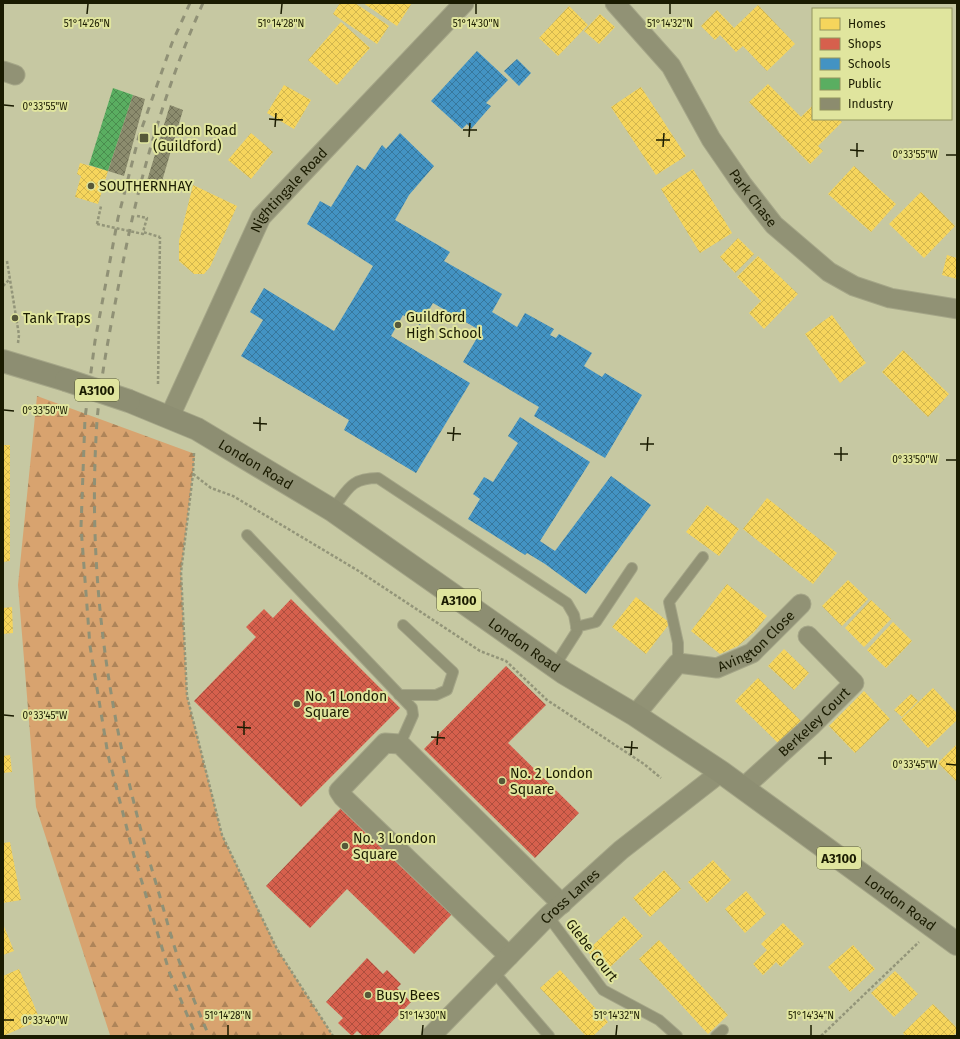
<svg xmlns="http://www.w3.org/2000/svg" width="960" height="1039" font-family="'Fira Sans',sans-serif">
  <defs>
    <pattern id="forest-firs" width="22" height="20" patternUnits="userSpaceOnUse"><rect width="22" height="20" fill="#d8a36f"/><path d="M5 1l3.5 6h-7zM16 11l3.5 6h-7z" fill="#ae8459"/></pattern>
    <pattern id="homes-cross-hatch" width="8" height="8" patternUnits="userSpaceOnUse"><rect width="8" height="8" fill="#f6d55c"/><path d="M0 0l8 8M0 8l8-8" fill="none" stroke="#d2b64e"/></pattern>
    <pattern id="shops-cross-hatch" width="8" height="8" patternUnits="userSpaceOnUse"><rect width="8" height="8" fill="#d6604d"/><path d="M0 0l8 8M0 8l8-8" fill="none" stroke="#ad4e3e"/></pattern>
    <pattern id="schools-cross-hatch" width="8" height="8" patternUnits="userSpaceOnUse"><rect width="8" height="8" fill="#4393c3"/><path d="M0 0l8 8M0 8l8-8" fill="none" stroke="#37779c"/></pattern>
    <pattern id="public-cross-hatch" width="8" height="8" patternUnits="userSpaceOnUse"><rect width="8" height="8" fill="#5aae61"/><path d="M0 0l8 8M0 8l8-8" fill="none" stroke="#4a8d4e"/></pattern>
    <pattern id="industry-cross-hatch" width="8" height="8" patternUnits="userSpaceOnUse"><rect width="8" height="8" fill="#8c8c6e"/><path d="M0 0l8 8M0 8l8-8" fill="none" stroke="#727258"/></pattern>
  </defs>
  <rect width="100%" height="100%" fill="#c6c8a2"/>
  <!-- forest -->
  <path fill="url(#forest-firs)" d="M 37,396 L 195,454 L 181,572 L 187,696 L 222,835 L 277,949 L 333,1036 L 110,1035 L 36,807 L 18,585 Z"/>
  <!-- homes -->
  <g fill="url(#homes-cross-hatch)">
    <path d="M 340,3 L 355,3 L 389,26 L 377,44 L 333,14 Z"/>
    <path d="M 363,3 L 412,3 L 397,26 Z"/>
    <path d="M 758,5 L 795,44 L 767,71 L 743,46 L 736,52 L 720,35 L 715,40 L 701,26 L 717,10 L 734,28 Z"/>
    <path d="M 569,6 L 588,25 L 558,56 L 539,38 Z"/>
    <path d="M 600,14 L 615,27 L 599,44 L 584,31 Z"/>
    <path d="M 341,22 L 370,48 L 337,85 L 308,60 Z"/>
    <path d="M 768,84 L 801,117 L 813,105 L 813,119 L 839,119 L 842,122 L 818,146 L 823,151 L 810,164 L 749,102 Z"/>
    <path d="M 284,85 L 311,100 L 294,129 L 267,113 Z"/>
    <path d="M 641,87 L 686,156 L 656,175 L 611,107 Z"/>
    <path d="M 251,133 L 273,152 L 251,179 L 228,160 Z"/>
    <path d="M 80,163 L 108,171 L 98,204 L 75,197 L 81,176 L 77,174 Z"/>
    <path d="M 854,166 L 896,204 L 871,232 L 828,194 Z"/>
    <path d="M 693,169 L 732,233 L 700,253 L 661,189 Z"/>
    <path d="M 193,185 L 237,206 L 210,267 L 204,274 L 194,274 L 179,261 L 179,241 Z"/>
    <path d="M 921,192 L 955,226 L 924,258 L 889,224 Z"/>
    <path d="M 738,238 L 754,254 L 735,273 L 720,257 Z"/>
    <path d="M 947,255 L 957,258 L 957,279 L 942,275 Z"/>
    <path d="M 758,256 L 798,294 L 764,329 L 749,313 L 761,301 L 737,277 Z"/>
    <path d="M 832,315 L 866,363 L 840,383 L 805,334 Z"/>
    <path d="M 903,350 L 949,394 L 928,417 L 882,372 Z"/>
    <path d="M 3,445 L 10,445 L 10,561 L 3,562 Z"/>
    <path d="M 767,498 L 837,553 L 813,584 L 743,529 Z"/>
    <path d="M 707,505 L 739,529 L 719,556 L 686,532 Z"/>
    <path d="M 848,580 L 868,599 L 842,626 L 822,606 Z"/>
    <path d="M 727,584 L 767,616 L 754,632 L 738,646 L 720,654 L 691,631 Z"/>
    <path d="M 636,597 L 670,623 L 646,654 L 612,627 Z"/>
    <path d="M 871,600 L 891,619 L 864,647 L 845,628 Z"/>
    <path d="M 12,607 L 13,633 L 3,634 L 3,608 Z"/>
    <path d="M 893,622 L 912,641 L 886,668 L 867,650 Z"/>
    <path d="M 784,649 L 809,673 L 794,690 L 768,666 Z"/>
    <path d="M 758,678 L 801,721 L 778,743 L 735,701 Z"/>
    <path d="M 933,688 L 957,713 L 957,720 L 928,748 L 901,719 Z"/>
    <path d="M 864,691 L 890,719 L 855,753 L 829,726 Z"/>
    <path d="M 911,694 L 918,701 L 902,717 L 894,710 Z"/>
    <path d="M 957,744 L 957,782 L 938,763 Z"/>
    <path d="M 10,755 L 12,772 L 3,773 L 3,756 Z"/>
    <path d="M 10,842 L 21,900 L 3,903 L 3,843 Z"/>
    <path d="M 713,860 L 731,880 L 707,903 L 688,882 Z"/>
    <path d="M 664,870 L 681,889 L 650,917 L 633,898 Z"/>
    <path d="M 746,891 L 766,914 L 745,933 L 725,909 Z"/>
    <path d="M 624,916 L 643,936 L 606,971 L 587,951 Z"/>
    <path d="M 783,923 L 804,944 L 781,967 L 776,962 L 763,975 L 753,964 L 767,950 L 761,944 Z"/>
    <path d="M 3,924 L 14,951 L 3,955 Z"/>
    <path d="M 659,940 L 728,1015 L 708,1034 L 639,959 Z"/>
    <path d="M 853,945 L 875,969 L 850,992 L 828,967 Z"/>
    <path d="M 19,969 L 40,1020 L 3,1036 L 3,976 Z"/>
    <path d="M 560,970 L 608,1022 L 593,1036 L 586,1036 L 540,988 Z"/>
    <path d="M 895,971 L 918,994 L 894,1017 L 871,993 Z"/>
    <path d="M 933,1004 L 957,1028 L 957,1032 L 953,1036 L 905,1036 L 903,1033 Z"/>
  </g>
  <!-- shops -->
  <g fill="url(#shops-cross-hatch)">
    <path d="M 291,599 L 400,708 L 301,807 L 194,701 L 256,637 L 246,627 L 264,609 L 273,618 Z"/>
    <path d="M 506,666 L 546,705 L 508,743 L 579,813 L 535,858 L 424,749 Z"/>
    <path d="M 343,806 L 453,913 L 414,954 L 347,889 L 310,928 L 266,886 Z"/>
    <path d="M 367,958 L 383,974 L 387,970 L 401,984 L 397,988 L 411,1002 L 378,1036 L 363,1036 L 357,1031 L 352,1036 L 338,1023 L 343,1018 L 326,1002 Z"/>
  </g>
  <!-- schools -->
  <g fill="url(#schools-cross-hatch)">
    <path d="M 477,51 L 508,80 L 486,103 L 491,106 L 471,129 L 467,124 L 462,129 L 431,101 Z"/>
    <path d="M 517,59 L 531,73 L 519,86 L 504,71 Z"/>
    <path d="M 400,133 L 434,166 L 409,195 L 395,220 L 450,252 L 444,261 L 502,294 L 492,312 L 517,327 L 525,313 L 554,329 L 550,335 L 556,338 L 559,334 L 592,353 L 584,366 L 602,377 L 605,373 L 642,395 L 605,458 L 534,416 L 539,407 L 463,362 L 481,331 L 433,303 L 420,325 L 403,315 L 391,336 L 470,383 L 416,473 L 344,430 L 349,420 L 241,356 L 263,320 L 250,312 L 264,288 L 334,331 L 373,266 L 307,224 L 320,201 L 331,207 L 357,165 L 365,170 L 382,145 L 386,149 Z"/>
    <path d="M 520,417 L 590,462 L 540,541 L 555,551 L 611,476 L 651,505 L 586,594 L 545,564 L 527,553 L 525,555 L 468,519 L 480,499 L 473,494 L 484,477 L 493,482 L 518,443 L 508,436 Z"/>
  </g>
  <!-- public -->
  <path fill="url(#public-cross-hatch)" d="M 113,88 L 133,95 L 108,171 L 89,165 Z"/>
  <!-- industry -->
  <g fill="url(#industry-cross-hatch)">
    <path d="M 133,95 L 145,99 L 124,176 L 108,171 Z"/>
    <path d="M 170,105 L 183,110 L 160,188 L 146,184 Z"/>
  </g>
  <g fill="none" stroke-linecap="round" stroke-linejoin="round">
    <defs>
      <g id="service">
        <path d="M 332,510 C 348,490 350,478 378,478 L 567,603 L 574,615 L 577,631 L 554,667"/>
        <path d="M 247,535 L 412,708 L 413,715 L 400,744"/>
        <path d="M 576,627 L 596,622 L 632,568"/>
        <path d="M 678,663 L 678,643 L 669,602 L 703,557"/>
        <path d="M 399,695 L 436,695 L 447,690 L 453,672 L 403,625"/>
        <path d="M 548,916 L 603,990 L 659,1020 L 677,1036"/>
        <path d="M 494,972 L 549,1036"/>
        <path d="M 716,1036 L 723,1030"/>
      </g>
      <g id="minor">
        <path id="s1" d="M 615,3 L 671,66 L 711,139 L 742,184 L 774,225 L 829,272 L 854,286 L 890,298 L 957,309"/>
        <path d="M 3,71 L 15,75"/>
        <path id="s2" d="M 170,416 L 261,217 L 464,3"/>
        <path id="s3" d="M 635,715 L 678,663 L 717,668 L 752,653 L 801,604"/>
        <path id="s4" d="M 743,788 L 811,726 L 854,683 L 808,636"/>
        <path d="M 509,956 L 343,797 L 339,791 L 385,743 L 400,744 L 562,904"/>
        <path id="s5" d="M 431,1036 L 548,916 L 621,850 L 721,772"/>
      </g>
      <g id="primary">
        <path d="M 3,361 L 66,380"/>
        <path id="s6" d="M 129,401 L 197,429 L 332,510 L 564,673 L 635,715 L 721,772 L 957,944"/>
      </g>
    </defs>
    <!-- service casing -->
    <use href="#service" stroke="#a5a688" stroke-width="12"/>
    <!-- minor casing -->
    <use href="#minor" stroke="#a5a688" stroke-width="21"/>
    <!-- primary casing -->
    <use href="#primary" stroke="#a5a688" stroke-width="24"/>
    <!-- path -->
    <g stroke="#939579" stroke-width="2.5" stroke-dasharray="3 2" stroke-linecap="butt">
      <path d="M 137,216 L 147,218 L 143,232"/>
      <path d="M 97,224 L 101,206"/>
      <path d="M 7,261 L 19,335 L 18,343"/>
      <path d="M 3,286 L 10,279"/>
      <path d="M 158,384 L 160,237"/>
      <path d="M 194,453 L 193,474 L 181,572 L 187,696 L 222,835 L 277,949 L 333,1036"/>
      <path d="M 193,474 L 211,488 L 233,496 L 357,570 L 480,651 L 506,661 L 547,700 L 644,764 L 661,778"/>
      <path d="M 821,1036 L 919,942"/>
    </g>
    <!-- service -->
    <use href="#service" stroke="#919275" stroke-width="10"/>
    <!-- minor -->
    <use href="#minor" stroke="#919275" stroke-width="19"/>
    <!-- primary -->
    <use href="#primary" stroke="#8d8e72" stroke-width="22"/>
    <!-- rail -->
    <g stroke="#909176" stroke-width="3" stroke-dasharray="7 7" stroke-linecap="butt">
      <path d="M 190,3 L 172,43 L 139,136 L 118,218 L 95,341 L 85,418 L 81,527 L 90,646 L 108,755 L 134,856 L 170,974 L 196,1036"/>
      <path d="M 203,3 C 163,93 138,182 120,278 C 111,325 101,373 97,421 C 86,583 111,735 158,890 C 166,917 173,945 183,972 C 191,993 200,1015 209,1036"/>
    </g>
    <defs>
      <path id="primary-bridge" d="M 66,380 L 129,401"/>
    </defs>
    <!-- primary-bridge casing -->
    <use href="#primary-bridge" stroke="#a5a688" stroke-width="24" stroke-linecap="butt"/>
    <!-- path-bridge -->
    <path stroke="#939579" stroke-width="2.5" stroke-dasharray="3 2" stroke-linecap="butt" d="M 97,224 L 143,234 L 143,232 L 160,237"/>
    <!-- primary-bridge -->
    <use href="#primary-bridge" stroke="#8d8e72" stroke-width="22"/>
  </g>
  <!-- ticks -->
  <path fill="none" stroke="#1a1b01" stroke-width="1.5" d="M 87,14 L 88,4M 281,14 L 282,4M 476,14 L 476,4M 670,14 L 670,4M 4,105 L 14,106M 269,119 L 283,120M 275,127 L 276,113M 463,130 L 477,130M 469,137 L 470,123M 656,140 L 670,140M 663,147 L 664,133M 850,150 L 864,151M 946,155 L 956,155M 857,157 L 857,143M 4,410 L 14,411M 253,423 L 267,424M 260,431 L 260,417M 447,433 L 461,434M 453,441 L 454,427M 640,444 L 654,444M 647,451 L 648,437M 834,454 L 848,454M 946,460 L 956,460M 841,461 L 841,447M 4,715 L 14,716M 237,727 L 251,728M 244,735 L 244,721M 431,737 L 445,738M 437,745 L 438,731M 624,747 L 638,748M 631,755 L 632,741M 818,758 L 832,758M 946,764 L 956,765M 825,765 L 825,751M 4,1020 L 14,1020M 228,1035 L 228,1025M 422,1035 L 423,1025M 616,1035 L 617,1025M 811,1035 L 811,1025"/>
  <!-- markers -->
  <g fill="#565839" stroke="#e0e59e" stroke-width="1.5">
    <rect x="139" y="133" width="10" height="10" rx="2"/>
    <circle cx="91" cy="186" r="4"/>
    <circle cx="15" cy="318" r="4"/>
    <circle cx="398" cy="325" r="4"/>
    <circle cx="297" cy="704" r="4"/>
    <circle cx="502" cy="781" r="4"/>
    <circle cx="345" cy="846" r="4"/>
    <circle cx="368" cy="995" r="4"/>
  </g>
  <g text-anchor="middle" stroke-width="4" stroke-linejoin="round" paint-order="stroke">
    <!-- shield labels -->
    <g fill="#e0e59e" stroke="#555830" stroke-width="1">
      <rect x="75" y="379" width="44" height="22" rx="3"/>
      <rect x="437" y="589" width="44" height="22" rx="3"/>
      <rect x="817" y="847" width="44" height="22" rx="3"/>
    </g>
    <g font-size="13" font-weight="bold" fill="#1a1b01">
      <text x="97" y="395">A3100</text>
      <text x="459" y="605">A3100</text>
      <text x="839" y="863">A3100</text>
    </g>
    <!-- poi labels -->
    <g font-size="14" fill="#1a1b01" stroke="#e0e59e" text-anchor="start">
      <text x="153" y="135">London Road<tspan x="153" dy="16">(Guildford)</tspan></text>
      <text x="99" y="191">SOUTHERNHAY</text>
      <text x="406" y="322">Guildford<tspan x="406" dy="16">High School</tspan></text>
      <text x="23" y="323">Tank Traps</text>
      <text x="305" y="701">No. 1 London<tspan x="305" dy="16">Square</tspan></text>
      <text x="510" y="778">No. 2 London<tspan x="510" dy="16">Square</tspan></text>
      <text x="353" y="843">No. 3 London<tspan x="353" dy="16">Square</tspan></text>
      <text x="376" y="1000">Busy Bees</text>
    </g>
    <!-- street labels -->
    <g font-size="14" fill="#1a1b01" stroke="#e0e59e">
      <text dy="5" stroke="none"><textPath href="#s2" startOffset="257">Nightingale Road</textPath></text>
      <text dy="5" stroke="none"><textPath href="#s1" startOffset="240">Park Chase</textPath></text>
      <text dy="5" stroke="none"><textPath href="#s6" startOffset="142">London Road</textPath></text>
      <text dy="5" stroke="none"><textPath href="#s3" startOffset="155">Avington Close</textPath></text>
      <text dy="5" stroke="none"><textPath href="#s6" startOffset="466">London Road</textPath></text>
      <text dy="5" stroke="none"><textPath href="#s4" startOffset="97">Berkeley Court</textPath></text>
      <text dy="5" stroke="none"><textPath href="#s5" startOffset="197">Cross Lanes</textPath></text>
      <text dy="5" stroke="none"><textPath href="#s6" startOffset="922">London Road</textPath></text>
      <text transform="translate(592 950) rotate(52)" y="5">Glebe Court</text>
    </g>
  </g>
  <g font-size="10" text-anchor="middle" fill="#1a1b01" stroke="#e0e59e" stroke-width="4" stroke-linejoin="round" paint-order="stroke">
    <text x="87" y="27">51°14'26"N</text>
    <text x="281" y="27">51°14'28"N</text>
    <text x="476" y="27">51°14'30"N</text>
    <text x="670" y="27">51°14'32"N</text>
    <text x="45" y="110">0°33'55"W</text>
    <text x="915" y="158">0°33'55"W</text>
    <text x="45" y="414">0°33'50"W</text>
    <text x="915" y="463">0°33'50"W</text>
    <text x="45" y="719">0°33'45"W</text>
    <text x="915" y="768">0°33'45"W</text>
    <text x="228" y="1019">51°14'28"N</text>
    <text x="423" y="1019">51°14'30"N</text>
    <text x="617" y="1019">51°14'32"N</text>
    <text x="811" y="1019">51°14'34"N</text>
    <text x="45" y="1024">0°33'40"W</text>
  </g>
  <!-- border -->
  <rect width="960" height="1039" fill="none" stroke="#1a1b01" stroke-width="8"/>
  <!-- legend -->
  <rect x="812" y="8" width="140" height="112" fill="#e0e59e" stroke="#91945f"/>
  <rect x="820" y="18" width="20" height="12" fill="#f6d55c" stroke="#91945f"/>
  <text x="848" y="28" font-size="12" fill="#1a1b01">Homes</text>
  <rect x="820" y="38" width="20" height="12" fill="#d6604d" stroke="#91945f"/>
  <text x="848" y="48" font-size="12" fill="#1a1b01">Shops</text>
  <rect x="820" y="58" width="20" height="12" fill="#4393c3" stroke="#91945f"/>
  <text x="848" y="68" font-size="12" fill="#1a1b01">Schools</text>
  <rect x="820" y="78" width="20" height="12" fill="#5aae61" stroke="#91945f"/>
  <text x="848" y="88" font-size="12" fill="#1a1b01">Public</text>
  <rect x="820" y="98" width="20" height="12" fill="#8c8c6e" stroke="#91945f"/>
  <text x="848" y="108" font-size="12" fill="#1a1b01">Industry</text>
</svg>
